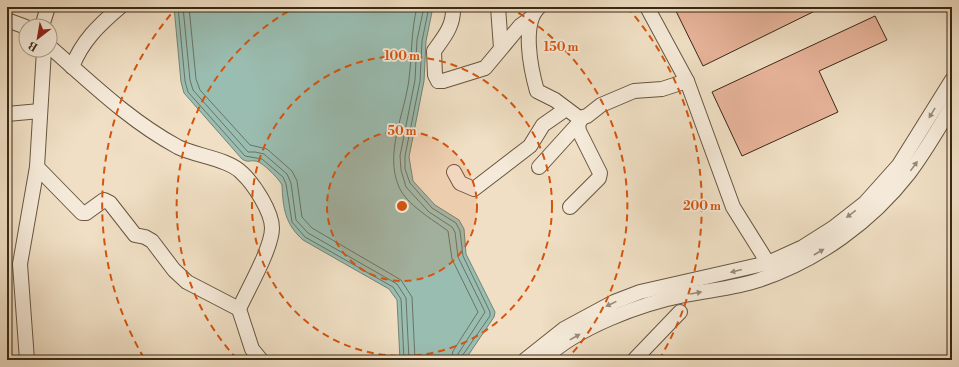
<svg xmlns="http://www.w3.org/2000/svg" width="959" height="367" font-family="'Libre Bodoni',serif">
  <rect width="100%" height="100%" fill="#f0dfc4"/>
  <filter id="stains"><feTurbulence type="fractalNoise" baseFrequency=".005" numOctaves="4"/><feColorMatrix values="0 0 0 0 .2 0 0 0 0 .09 0 0 0 0 .02 0 0 0 .5 -.17"/></filter>
  <radialGradient id="worn" r=".72"><stop offset=".6" stop-color="#630" stop-opacity="0"/><stop offset="1" stop-color="#630" stop-opacity=".3"/></radialGradient>
  <!-- water -->
  <path fill="#9abdb1" stroke="#738273" d="M 174,7 L 433,7 L 426,41 L 424,81 L 409,157 L 413,181 L 435,205 L 459,220 L 464,229 L 466,254 L 495,312 L 494,317 L 465,360 L 400,360 L 397,300 L 389,289 L 303,240 C 285,224 283,208 282,185 C 279,179 262,161 255,161 C 250,160 248,163 242,159 L 184,93 L 181,82 Z"/>
  <g fill="none" stroke-linecap="round" stroke-linejoin="round">
    <!-- shore -->
    <g stroke="#6a7363" stroke-width="1">
      <path d="M 178,7 L 185,81 L 188,92 L 245,156 L 262,159 L 283,177 L 286,184 L 292,222 L 305,237 L 393,287 L 401,299 L 404,360"/>
      <path d="M 183,7 L 190,80 L 193,90 L 248,152 L 255,152 L 264,154 L 287,174 L 291,183 L 296,220 L 308,233 L 397,284 L 406,298 L 409,360"/>
      <path d="M 189,7 L 196,79 L 200,90 L 250,145 L 267,149 L 292,171 L 297,181 L 302,217 L 312,228 L 401,280 L 412,297 L 415,360"/>
      <path d="M 417,7 C 411,31 412,55 409,79 C 405,113 384,153 399,187 C 406,204 433,220 448,231 L 452,259 L 478,312 L 453,351 L 451,360"/>
      <path d="M 424,7 L 417,40 L 415,80 L 400,156 L 401,170 L 406,187 L 429,212 L 452,227 L 455,232 L 458,257 L 485,312 L 458,354 L 457,360"/>
      <path d="M 429,7 L 422,41 L 420,81 L 405,156 L 405,169 L 410,183 L 432,208 L 456,223 L 460,231 L 463,256 L 490,312 L 490,316 L 462,356 L 462,360"/>
    </g>
  </g>
  <!-- building -->
  <g fill="#e8b49b" stroke="#392915">
    <path d="M 674,7 L 823,7 L 703,66 Z"/>
    <path d="M 875,16 L 887,40 L 819,71 L 838,112 L 742,156 L 712,92 Z"/>
  </g>
  <g fill="none" stroke-linecap="round" stroke-linejoin="round">
    <defs>
      <g id="minor">
        <path d="M 453,7 C 454,26 444,37 434,51 L 435,75 L 438,81 L 443,81 L 485,68 L 520,26 L 531,18"/>
        <path d="M 498,7 L 501,48"/>
        <path d="M 539,7 C 521,23 531,70 537,91 L 555,100 L 579,118 L 587,116 L 601,105 L 634,91 L 662,89 L 687,81"/>
        <path d="M 647,7 L 687,81 L 733,207 L 768,263"/>
        <path d="M 7,20 L 26,27"/>
        <path d="M 42,26 L 48,7"/>
        <path d="M 50,47 C 91,83 130,121 178,147 C 196,156 229,159 242,173 C 254,184 272,212 272,228 C 272,248 248,289 239,309 L 252,349 L 261,360"/>
        <path d="M 72,67 C 82,41 99,25 120,7"/>
        <path d="M 7,114 L 40,111"/>
        <path d="M 37,167 L 82,213 L 86,213 L 104,200 L 110,203 L 135,235 L 145,237 L 152,241 L 174,270 L 187,282 L 239,309"/>
        <path d="M 539,167 L 578,124"/>
        <path d="M 454,172 L 460,183 L 474,189 L 530,146 L 543,125 L 566,109"/>
        <path d="M 570,207 L 599,178 L 600,173 L 579,131 L 578,124 L 582,118"/>
        <path d="M 27,360 L 20,264 L 37,167 L 44,50"/>
        <path d="M 525,360 L 564,329 L 614,302 L 640,292 L 768,263 L 803,247 L 833,228 L 865,203 L 899,165 L 952,80"/>
        <path d="M 543,360 C 577,327 640,304 685,295 C 709,290 736,288 759,280 C 818,260 871,222 909,173 C 925,152 938,129 952,106"/>
        <path d="M 634,360 L 680,312"/>
      </g>
    </defs>
    <!-- minor casing -->
    <use href="#minor" stroke="#675641" stroke-width="16"/>
    <!-- minor -->
    <use href="#minor" stroke="#f5ead9" stroke-width="14"/>
  </g>
  <!-- one-way arrows -->
  <defs><path id="oneway-solid" d="M-6-.8H1V-3.2L6.5 0L1 3.2V.8H-6Z"/></defs>
  <g fill="#978a77">
    <use href="#oneway-solid" transform="translate(932 113) rotate(121)"/>
    <use href="#oneway-solid" transform="translate(914 166) rotate(-54)"/>
    <use href="#oneway-solid" transform="translate(851 214) rotate(143)"/>
    <use href="#oneway-solid" transform="translate(819 252) rotate(-30)"/>
    <use href="#oneway-solid" transform="translate(736 271) rotate(166)"/>
    <use href="#oneway-solid" transform="translate(696 293) rotate(-10)"/>
    <use href="#oneway-solid" transform="translate(611 304) rotate(154)"/>
    <use href="#oneway-solid" transform="translate(575 337) rotate(-29)"/>
  </g>
  <!-- distance rings -->
  <circle cx="402" cy="206" r="75" fill="#d6540d" fill-opacity=".12"/>
  <g fill="none" stroke="#d6540d" stroke-width="2" stroke-dasharray="7 5">
    <circle cx="402" cy="206" r="75"/>
    <circle cx="402" cy="206" r="150"/>
    <path d="M237 359A225 225 0 0 1 296 7M508 7A225 225 0 0 1 567 359"/>
    <path d="M144 358A300 300 0 0 1 177 7M627 7A300 300 0 0 1 660 358"/>
  </g>
  <circle cx="402" cy="206" r="6" fill="#d6540d" stroke="#f5ead9" stroke-width="2"/>
  <g font-size="12" text-anchor="middle" font-weight="bold" fill="#d6540d" stroke="#f5ead9" stroke-width="3.5" stroke-linejoin="round" paint-order="stroke">
    <text x="561" y="51">150 m</text>
    <text x="402" y="60">100 m</text>
    <text x="402" y="135">50 m</text>
    <text x="702" y="210">200 m</text>
  </g>
  <!-- margin -->
  <rect width="959" height="367" fill="none" stroke="#f0dfc4" stroke-width="24"/>
  <rect x="8" y="8" width="943" height="351" fill="none" stroke="#392915" stroke-width="2"/>
  <rect x="12" y="12" width="935" height="343" fill="none" stroke="#392915"/>
  <!-- north arrow -->
  <g transform="translate(38 38) rotate(211)"><circle r="19" fill="#f5ead9" stroke="#aa9d8b"/>
  <path d="M0-3L7 15L0 10L-7 15Z" fill="#8f2418"/>
  <text y="-6" font-size="11" font-weight="bold" text-anchor="middle" fill="#392915">B</text>
  </g>
  <rect width="100%" height="100%" filter="url(#stains)"/>
  <rect width="100%" height="100%" fill="url(#worn)"/>
</svg>
